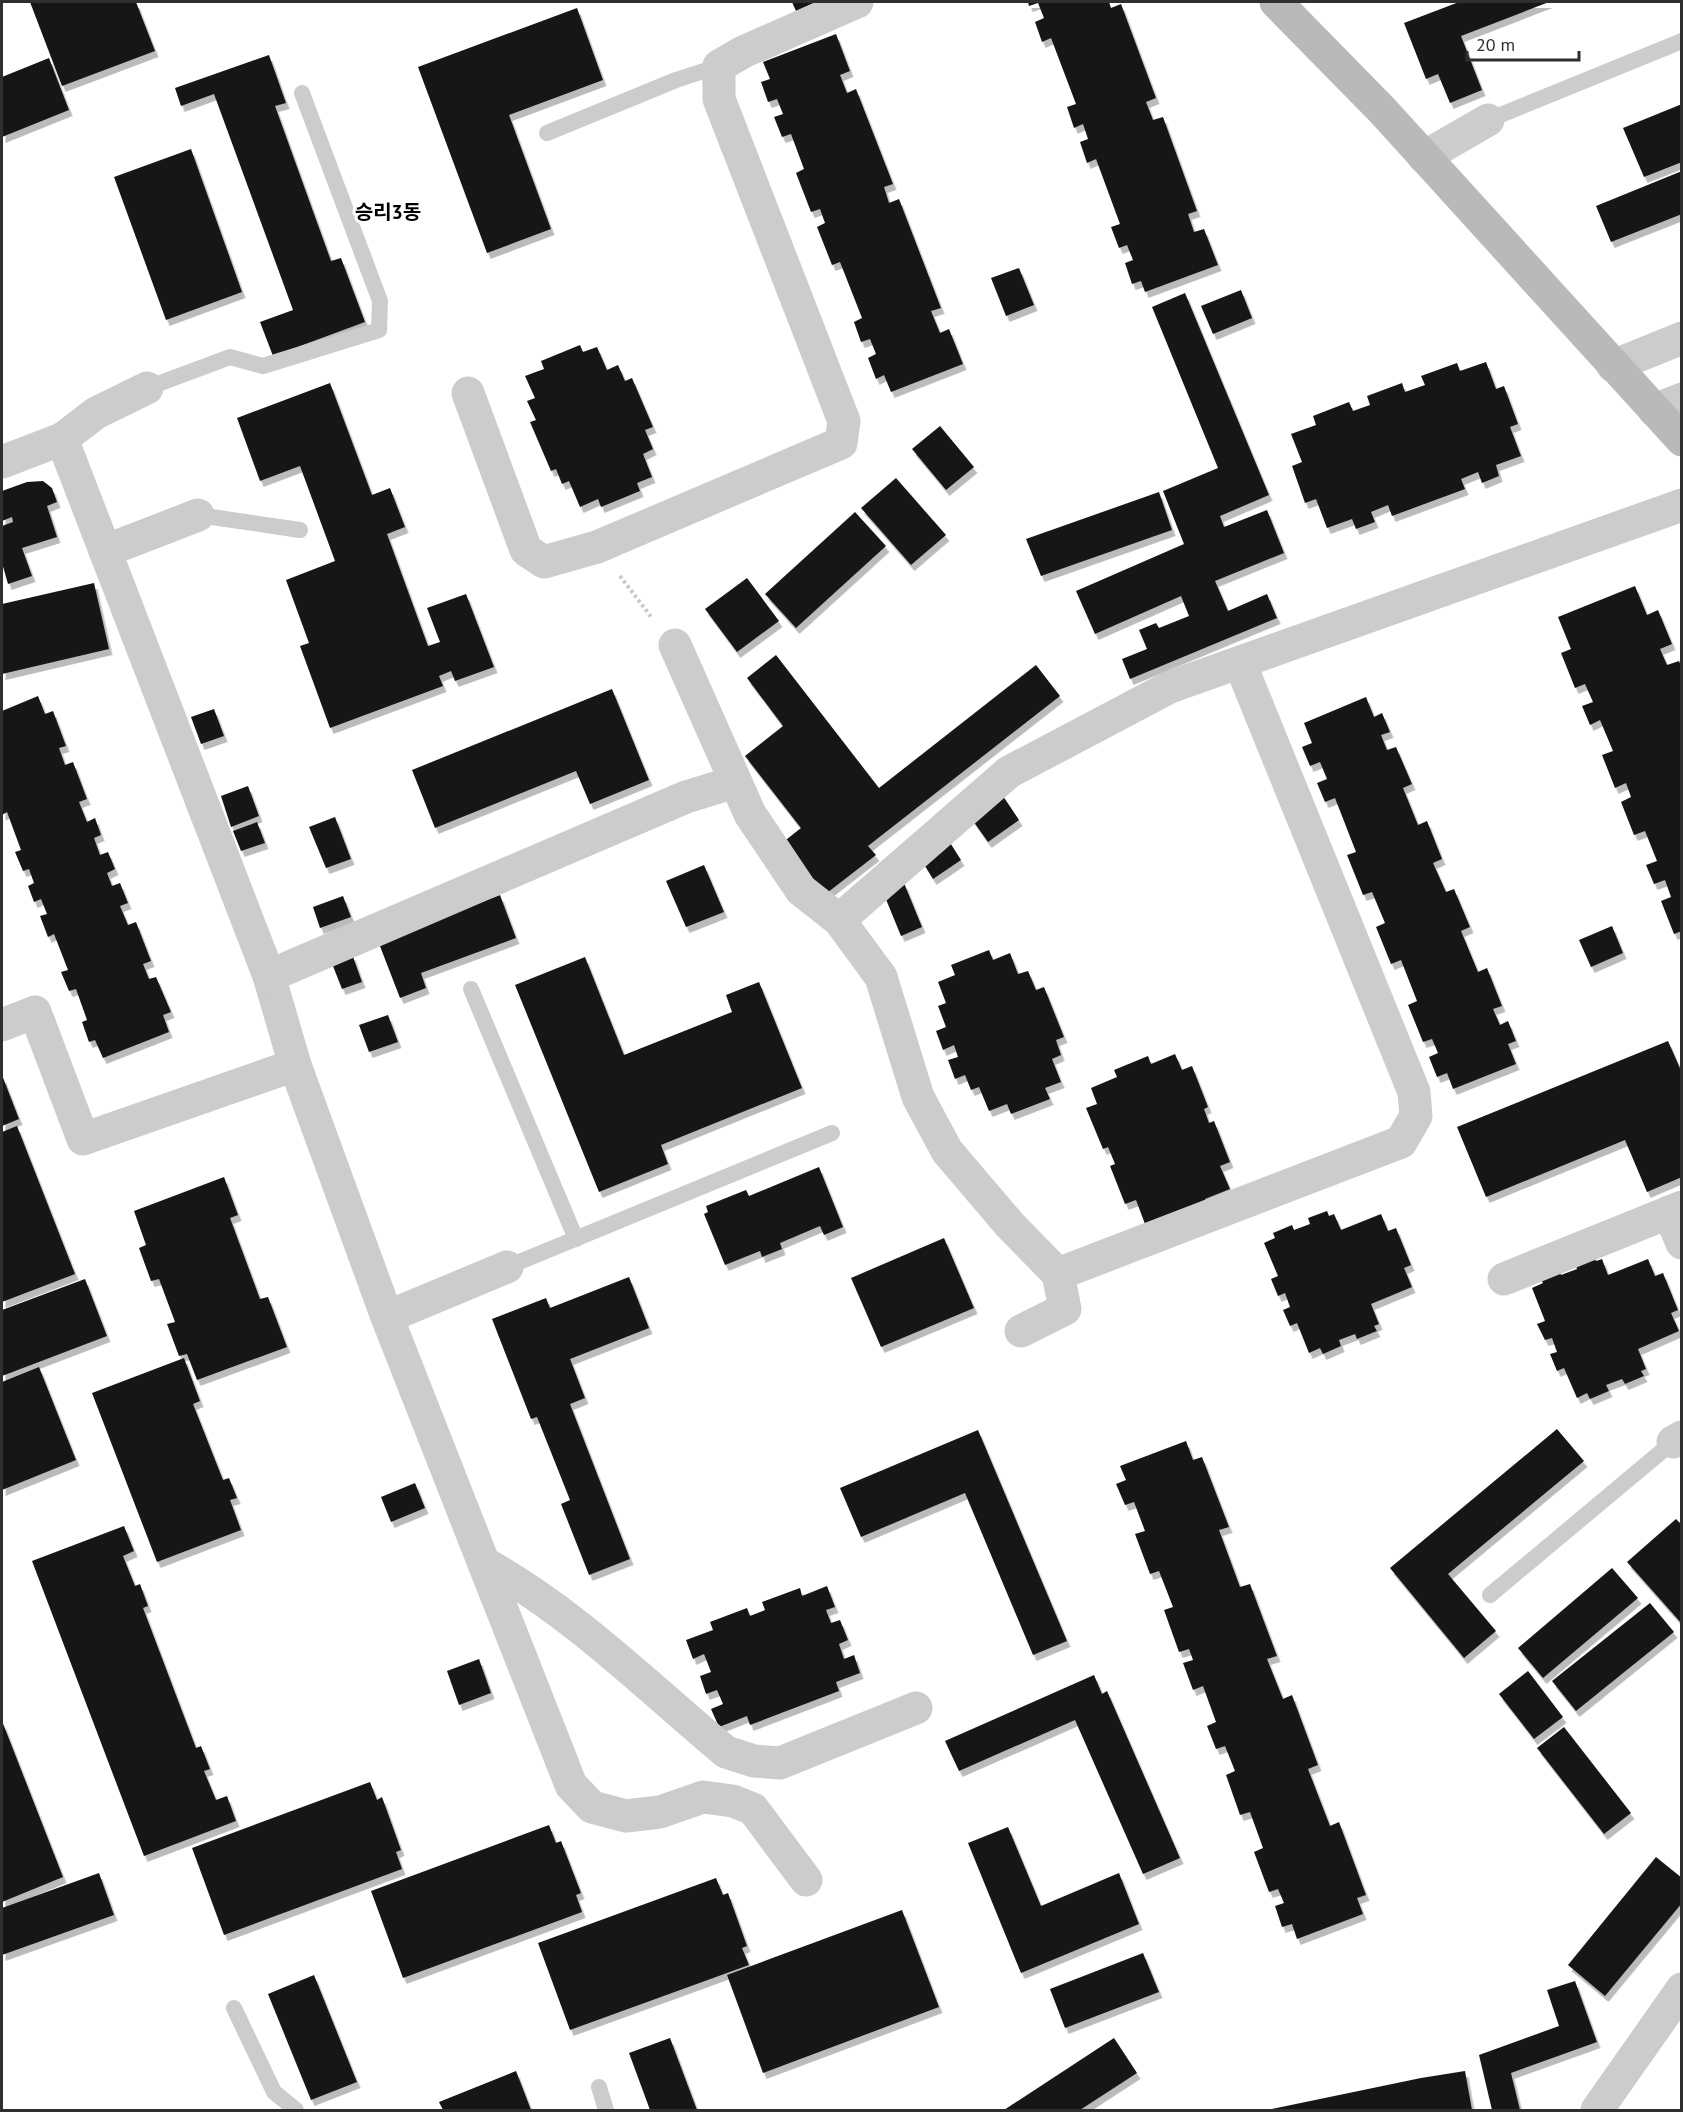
<svg xmlns="http://www.w3.org/2000/svg" width="1683" height="2112" font-family="'PT Sans','Noto Sans KR',sans-serif">
  <defs>
    <filter id="shadow"><feDropShadow dx="3.5" dy="6" stdDeviation="0" flood-color="#0004"/></filter>
  </defs>
  <rect width="100%" height="100%" fill="#fff"/>
  <!-- building -->
  <g fill="#161616" filter="url(#shadow)">
    <path d="M 30,2 L 136,2 L 155,51 L 62,86 Z"/>
    <path d="M 792,2 L 816,2 L 796,11 Z"/>
    <path d="M 1028,2 L 1109,2 L 1111,8 L 1121,4 L 1156,98 L 1146,102 L 1153,120 L 1163,117 L 1197,211 L 1188,214 L 1194,232 L 1204,229 L 1218,265 L 1145,292 L 1141,281 L 1132,284 L 1125,263 L 1133,260 L 1127,245 L 1119,248 L 1111,227 L 1120,224 L 1096,159 L 1087,163 L 1080,142 L 1088,139 L 1083,124 L 1074,128 L 1067,107 L 1076,104 L 1051,38 L 1042,42 L 1035,22 L 1044,18 L 1038,3 L 1029,6 Z"/>
    <path d="M 1459,2 L 1549,2 L 1461,36 L 1482,90 L 1450,103 L 1438,74 L 1426,79 L 1404,23 Z"/>
    <path d="M 577,8 L 603,80 L 509,115 L 551,229 L 487,253 L 418,67 Z"/>
    <path d="M 836,34 L 850,71 L 840,75 L 847,93 L 856,89 L 893,184 L 884,187 L 889,203 L 899,199 L 941,308 L 931,311 L 940,333 L 949,329 L 963,364 L 891,392 L 884,375 L 876,379 L 868,358 L 876,354 L 870,339 L 861,342 L 854,322 L 862,318 L 840,262 L 832,265 L 817,227 L 825,223 L 820,209 L 811,212 L 796,173 L 804,169 L 791,134 L 782,137 L 774,117 L 783,114 L 777,99 L 768,102 L 761,82 L 770,79 L 763,62 Z"/>
    <path d="M 269,55 L 286,103 L 275,106 L 331,261 L 341,258 L 365,322 L 273,356 L 260,322 L 293,310 L 214,94 L 181,106 L 175,88 Z"/>
    <path d="M 49,58 L 69,110 L 2,137 L 2,77 Z"/>
    <path d="M 1682,104 L 1682,162 L 1644,177 L 1623,128 Z"/>
    <path d="M 191,149 L 242,292 L 166,320 L 114,177 Z"/>
    <path d="M 1682,171 L 1682,214 L 1611,242 L 1596,206 Z"/>
    <path d="M 1019,268 L 1034,305 L 1006,316 L 991,278 Z"/>
    <path d="M 1241,290 L 1252,318 L 1213,334 L 1201,306 Z"/>
    <path d="M 1185,293 L 1269,495 L 1220,516 L 1224,527 L 1267,510 L 1284,553 L 1215,581 L 1228,611 L 1267,594 L 1277,618 L 1130,679 L 1122,659 L 1147,649 L 1139,630 L 1156,623 L 1159,628 L 1189,616 L 1181,596 L 1095,634 L 1076,591 L 1184,544 L 1163,491 L 1218,468 L 1152,307 Z"/>
    <path d="M 580,345 L 583,352 L 597,347 L 607,370 L 618,365 L 625,381 L 632,378 L 653,427 L 645,430 L 653,449 L 643,454 L 652,477 L 637,483 L 640,491 L 601,507 L 598,499 L 580,507 L 569,481 L 562,484 L 556,469 L 551,471 L 530,422 L 536,420 L 527,401 L 535,398 L 525,376 L 544,369 L 541,361 Z"/>
    <path d="M 1486,362 L 1496,389 L 1504,386 L 1518,424 L 1510,427 L 1521,456 L 1496,465 L 1499,476 L 1482,483 L 1478,472 L 1461,479 L 1465,489 L 1392,516 L 1388,505 L 1371,512 L 1375,522 L 1356,529 L 1352,519 L 1327,528 L 1316,499 L 1305,503 L 1292,466 L 1302,462 L 1291,434 L 1316,425 L 1313,416 L 1349,402 L 1353,411 L 1370,405 L 1367,396 L 1402,383 L 1405,392 L 1425,385 L 1421,376 L 1457,363 L 1460,371 Z"/>
    <path d="M 330,383 L 372,495 L 390,488 L 405,527 L 387,534 L 428,646 L 440,642 L 427,608 L 466,594 L 494,667 L 455,681 L 451,671 L 439,676 L 443,686 L 330,728 L 300,646 L 309,643 L 286,580 L 335,561 L 300,466 L 260,481 L 237,418 Z"/>
    <path d="M 940,426 L 974,467 L 946,490 L 912,449 Z"/>
    <path d="M 896,478 L 946,535 L 911,565 L 861,508 Z"/>
    <path d="M 43,481 L 52,488 L 57,502 L 47,506 L 57,537 L 22,548 L 32,576 L 8,584 L 2,563 L 2,526 L 13,522 L 12,517 L 2,521 L 2,491 L 27,482 Z"/>
    <path d="M 1159,492 L 1172,530 L 1041,576 L 1026,539 Z"/>
    <path d="M 855,512 L 886,546 L 796,628 L 765,594 Z"/>
    <path d="M 747,578 L 779,621 L 737,652 L 705,609 Z"/>
    <path d="M 94,583 L 109,649 L 2,674 L 2,604 Z"/>
    <path d="M 1635,586 L 1647,615 L 1658,610 L 1672,644 L 1660,649 L 1667,665 L 1679,661 L 1682,668 L 1682,931 L 1674,934 L 1661,901 L 1671,897 L 1665,880 L 1654,884 L 1646,865 L 1657,861 L 1645,831 L 1634,835 L 1621,802 L 1631,797 L 1626,783 L 1615,788 L 1602,755 L 1613,751 L 1600,720 L 1590,725 L 1582,706 L 1593,702 L 1585,684 L 1575,688 L 1561,653 L 1571,649 L 1558,617 Z"/>
    <path d="M 776,655 L 879,788 L 1036,665 L 1060,696 L 868,846 L 876,855 L 823,896 L 782,843 L 801,828 L 745,756 L 783,726 L 747,678 Z"/>
    <path d="M 612,689 L 649,780 L 590,804 L 576,771 L 435,828 L 412,770 Z"/>
    <path d="M 38,696 L 45,714 L 53,711 L 66,746 L 59,748 L 65,765 L 73,762 L 87,799 L 79,802 L 87,822 L 95,818 L 101,835 L 94,838 L 100,855 L 108,852 L 115,869 L 107,873 L 112,886 L 120,883 L 128,903 L 120,906 L 128,925 L 136,922 L 151,961 L 143,964 L 149,979 L 156,977 L 171,1012 L 163,1015 L 169,1032 L 103,1058 L 95,1040 L 89,1042 L 82,1022 L 87,1020 L 76,989 L 69,991 L 61,972 L 68,970 L 54,934 L 48,937 L 40,916 L 47,914 L 41,899 L 34,902 L 28,886 L 34,883 L 29,869 L 23,871 L 15,852 L 21,850 L 7,812 L 2,815 L 2,711 Z"/>
    <path d="M 1366,697 L 1374,717 L 1382,713 L 1390,732 L 1381,735 L 1387,750 L 1396,747 L 1412,784 L 1403,788 L 1418,825 L 1427,821 L 1442,859 L 1433,863 L 1446,892 L 1454,889 L 1470,927 L 1461,931 L 1478,972 L 1487,968 L 1502,1006 L 1493,1009 L 1500,1025 L 1508,1021 L 1516,1041 L 1508,1044 L 1516,1064 L 1453,1089 L 1447,1073 L 1437,1077 L 1429,1057 L 1438,1053 L 1432,1039 L 1423,1042 L 1408,1005 L 1417,1001 L 1401,960 L 1391,964 L 1376,927 L 1385,923 L 1372,892 L 1363,895 L 1347,855 L 1356,852 L 1335,798 L 1325,802 L 1317,783 L 1327,779 L 1320,762 L 1310,766 L 1302,747 L 1312,743 L 1304,723 Z"/>
    <path d="M 214,709 L 224,736 L 201,744 L 191,717 Z"/>
    <path d="M 248,786 L 259,816 L 231,827 L 221,796 Z"/>
    <path d="M 1003,796 L 1019,820 L 988,842 L 971,818 Z"/>
    <path d="M 335,817 L 351,859 L 326,868 L 309,827 Z"/>
    <path d="M 257,822 L 265,843 L 241,851 L 233,831 Z"/>
    <path d="M 947,838 L 961,860 L 933,879 L 919,856 Z"/>
    <path d="M 704,865 L 724,912 L 686,927 L 666,881 Z"/>
    <path d="M 904,883 L 922,927 L 901,936 L 883,892 Z"/>
    <path d="M 500,895 L 516,938 L 421,973 L 426,988 L 400,998 L 378,941 Z"/>
    <path d="M 343,896 L 351,917 L 320,928 L 313,907 Z"/>
    <path d="M 1612,926 L 1623,953 L 1591,967 L 1579,940 Z"/>
    <path d="M 989,950 L 993,960 L 1010,953 L 1018,974 L 1028,971 L 1036,990 L 1044,987 L 1064,1037 L 1056,1040 L 1061,1055 L 1052,1059 L 1061,1082 L 1045,1088 L 1050,1099 L 1011,1114 L 1007,1104 L 989,1111 L 979,1087 L 971,1090 L 965,1075 L 955,1079 L 948,1060 L 958,1057 L 954,1045 L 943,1050 L 936,1031 L 946,1027 L 938,1006 L 946,1003 L 938,982 L 955,975 L 951,965 Z"/>
    <path d="M 352,954 L 362,982 L 342,989 L 331,961 Z"/>
    <path d="M 585,957 L 624,1055 L 732,1012 L 726,995 L 759,982 L 802,1088 L 661,1145 L 668,1164 L 599,1192 L 515,985 Z"/>
    <path d="M 388,1015 L 398,1042 L 369,1052 L 359,1025 Z"/>
    <path d="M 1668,1041 L 1682,1073 L 1682,1177 L 1647,1192 L 1625,1140 L 1486,1197 L 1457,1127 Z"/>
    <path d="M 1175,1054 L 1182,1070 L 1192,1066 L 1208,1107 L 1204,1109 L 1209,1123 L 1214,1121 L 1230,1162 L 1220,1166 L 1230,1189 L 1205,1199 L 1209,1208 L 1145,1224 L 1136,1200 L 1125,1204 L 1110,1166 L 1115,1164 L 1108,1147 L 1103,1149 L 1086,1108 L 1097,1104 L 1091,1088 L 1117,1077 L 1114,1070 L 1148,1056 L 1151,1064 Z"/>
    <path d="M 2,1075 L 19,1119 L 2,1126 Z"/>
    <path d="M 17,1126 L 75,1274 L 2,1302 L 2,1132 Z"/>
    <path d="M 819,1167 L 843,1227 L 824,1235 L 820,1226 L 780,1243 L 782,1249 L 762,1257 L 760,1251 L 725,1265 L 704,1214 L 708,1212 L 706,1206 L 746,1190 L 749,1196 Z"/>
    <path d="M 224,1177 L 238,1215 L 230,1218 L 260,1299 L 268,1297 L 287,1347 L 197,1380 L 187,1354 L 179,1356 L 167,1324 L 175,1322 L 159,1279 L 151,1281 L 139,1248 L 146,1245 L 134,1211 Z"/>
    <path d="M 1327,1211 L 1329,1216 L 1334,1214 L 1341,1230 L 1381,1214 L 1388,1231 L 1396,1228 L 1411,1265 L 1404,1268 L 1412,1287 L 1371,1304 L 1379,1324 L 1374,1326 L 1377,1331 L 1357,1339 L 1355,1334 L 1339,1340 L 1341,1346 L 1323,1354 L 1320,1348 L 1309,1353 L 1297,1323 L 1290,1326 L 1283,1310 L 1290,1307 L 1285,1293 L 1278,1296 L 1271,1279 L 1278,1276 L 1264,1243 L 1275,1238 L 1273,1233 L 1292,1225 L 1294,1230 L 1310,1224 L 1308,1218 Z"/>
    <path d="M 944,1238 L 974,1308 L 881,1347 L 851,1278 Z"/>
    <path d="M 1594,1256 L 1596,1261 L 1602,1259 L 1608,1275 L 1648,1259 L 1655,1276 L 1663,1273 L 1678,1310 L 1671,1313 L 1679,1331 L 1638,1349 L 1646,1369 L 1641,1371 L 1644,1376 L 1625,1384 L 1622,1379 L 1606,1385 L 1609,1391 L 1590,1399 L 1587,1393 L 1577,1398 L 1564,1368 L 1557,1371 L 1550,1354 L 1557,1352 L 1552,1338 L 1545,1340 L 1537,1324 L 1545,1321 L 1532,1288 L 1543,1283 L 1540,1278 L 1559,1270 L 1561,1275 L 1577,1269 L 1575,1263 Z"/>
    <path d="M 629,1277 L 649,1328 L 570,1359 L 585,1398 L 570,1404 L 630,1559 L 589,1575 L 561,1504 L 570,1500 L 537,1417 L 531,1419 L 492,1319 L 546,1298 L 550,1308 Z"/>
    <path d="M 85,1279 L 107,1336 L 2,1376 L 2,1310 Z"/>
    <path d="M 184,1358 L 200,1401 L 193,1404 L 223,1480 L 229,1478 L 237,1498 L 230,1500 L 241,1530 L 157,1562 L 92,1393 Z"/>
    <path d="M 39,1367 L 76,1460 L 2,1490 L 2,1382 Z"/>
    <path d="M 1557,1429 L 1584,1461 L 1448,1574 L 1496,1631 L 1464,1658 L 1390,1568 Z"/>
    <path d="M 978,1430 L 1067,1641 L 1033,1655 L 965,1493 L 861,1537 L 840,1488 Z"/>
    <path d="M 1186,1441 L 1193,1460 L 1202,1457 L 1229,1527 L 1219,1530 L 1240,1587 L 1250,1584 L 1277,1656 L 1267,1659 L 1283,1699 L 1292,1695 L 1318,1765 L 1308,1769 L 1330,1826 L 1339,1822 L 1366,1895 L 1357,1898 L 1363,1914 L 1297,1939 L 1292,1924 L 1282,1927 L 1275,1906 L 1284,1903 L 1278,1889 L 1269,1892 L 1254,1852 L 1263,1848 L 1250,1812 L 1240,1815 L 1226,1775 L 1235,1771 L 1225,1746 L 1216,1749 L 1207,1726 L 1216,1722 L 1203,1686 L 1193,1690 L 1183,1663 L 1193,1660 L 1189,1649 L 1179,1652 L 1164,1610 L 1173,1607 L 1159,1571 L 1150,1574 L 1135,1534 L 1145,1531 L 1134,1502 L 1125,1505 L 1116,1484 L 1126,1480 L 1120,1466 Z"/>
    <path d="M 415,1483 L 425,1508 L 391,1522 L 381,1497 Z"/>
    <path d="M 1676,1519 L 1682,1525 L 1682,1624 L 1627,1562 Z"/>
    <path d="M 124,1526 L 134,1551 L 123,1556 L 135,1586 L 140,1584 L 148,1606 L 143,1608 L 196,1748 L 201,1746 L 210,1769 L 204,1771 L 216,1800 L 227,1796 L 236,1821 L 144,1856 L 32,1561 Z"/>
    <path d="M 1612,1568 L 1638,1598 L 1543,1678 L 1518,1648 Z"/>
    <path d="M 827,1586 L 835,1607 L 826,1610 L 831,1623 L 840,1620 L 848,1640 L 839,1644 L 844,1659 L 854,1655 L 860,1673 L 836,1682 L 839,1691 L 750,1725 L 747,1716 L 719,1727 L 711,1709 L 723,1704 L 717,1690 L 706,1694 L 700,1676 L 711,1672 L 704,1654 L 693,1659 L 686,1640 L 713,1630 L 710,1622 L 747,1608 L 750,1616 L 765,1610 L 762,1602 L 800,1588 L 802,1596 Z"/>
    <path d="M 1650,1603 L 1674,1632 L 1576,1711 L 1552,1681 Z"/>
    <path d="M 479,1659 L 491,1693 L 459,1705 L 447,1671 Z"/>
    <path d="M 1528,1671 L 1563,1717 L 1534,1739 L 1499,1694 Z"/>
    <path d="M 1094,1675 L 1102,1694 L 1107,1691 L 1180,1858 L 1143,1874 L 1075,1720 L 959,1771 L 945,1741 Z"/>
    <path d="M 2,1721 L 63,1877 L 2,1902 Z"/>
    <path d="M 1564,1727 L 1631,1813 L 1604,1834 L 1537,1748 Z"/>
    <path d="M 370,1782 L 377,1800 L 382,1797 L 401,1850 L 396,1852 L 402,1869 L 224,1935 L 192,1848 Z"/>
    <path d="M 549,1825 L 556,1843 L 561,1841 L 581,1893 L 576,1895 L 582,1912 L 403,1978 L 371,1891 Z"/>
    <path d="M 1008,1827 L 1041,1906 L 1119,1873 L 1139,1924 L 1021,1973 L 968,1843 Z"/>
    <path d="M 1656,1857 L 1682,1878 L 1682,1903 L 1605,1996 L 1568,1965 Z"/>
    <path d="M 99,1873 L 114,1915 L 2,1955 L 2,1908 Z"/>
    <path d="M 716,1878 L 723,1895 L 728,1893 L 747,1946 L 742,1948 L 749,1965 L 570,2030 L 538,1943 Z"/>
    <path d="M 902,1910 L 939,2007 L 763,2073 L 727,1975 Z"/>
    <path d="M 1143,1953 L 1159,1992 L 1065,2028 L 1050,1989 Z"/>
    <path d="M 314,1975 L 357,2082 L 311,2100 L 268,1994 Z"/>
    <path d="M 1575,1981 L 1597,2042 L 1511,2073 L 1520,2110 L 1492,2110 L 1479,2055 L 1559,2026 L 1547,1990 Z"/>
    <path d="M 670,2038 L 697,2110 L 650,2110 L 629,2053 Z"/>
    <path d="M 1114,2038 L 1137,2073 L 1080,2110 L 1004,2110 Z"/>
    <path d="M 516,2071 L 531,2110 L 443,2110 L 439,2102 Z"/>
    <path d="M 1465,2071 L 1472,2110 L 1267,2110 L 1421,2078 Z"/>
  </g>
  <g fill="none" stroke-linecap="round" stroke-linejoin="round">
    <!-- path -->
    <path stroke="#c9c9c9" stroke-width="4" stroke-dasharray="3 3" stroke-linecap="butt" d="M 620,576 L 652,618"/>
    <!-- lane -->
    <g stroke="#ccc" stroke-width="16">
      <path d="M 1488,120 L 1682,41"/>
      <path d="M 547,133 L 676,80 L 719,66"/>
      <path d="M 147,388 L 230,357 L 263,366 L 379,330 L 380,301 L 302,93"/>
      <path d="M 198,515 L 300,530"/>
      <path d="M 471,989 L 576,1239"/>
      <path d="M 507,1267 L 832,1133"/>
      <path d="M 1490,1595 L 1673,1442"/>
      <path d="M 234,2008 L 274,2092 L 296,2110"/>
      <path d="M 599,2087 L 606,2110"/>
    </g>
    <!-- street -->
    <g stroke="#ccc" stroke-width="33">
      <path d="M 1424,157 L 1488,120"/>
      <path d="M 1613,366 L 1682,338"/>
      <path d="M 468,393 L 526,550 L 544,562 L 597,547 L 841,443 L 844,421 L 719,99 L 719,66 L 743,52 L 857,2"/>
      <path d="M 1654,410 L 1682,399"/>
      <path d="M 62,439 L 269,976 L 295,1065"/>
      <path d="M 2,462 L 62,439 L 96,413 L 147,388"/>
      <path d="M 105,551 L 198,515"/>
      <path d="M 675,645 L 750,814 L 801,890 L 839,920 L 881,977 L 918,1097 L 947,1151 L 1010,1225 L 1058,1274 L 1401,1142 L 1416,1116 L 1414,1092 L 1240,663"/>
      <path d="M 839,920 L 1009,772 L 1170,687 L 1682,505"/>
      <path d="M 269,976 L 686,797 L 735,782"/>
      <path d="M 2,1025 L 35,1012 L 83,1139 L 295,1065 L 387,1317 L 571,1785 L 592,1807 L 626,1816 L 660,1812 L 703,1797 L 733,1801 L 753,1809 L 806,1880"/>
      <path d="M 1669,1212 L 1682,1243"/>
      <path d="M 1504,1279 L 1682,1207"/>
      <path d="M 387,1317 L 507,1267"/>
      <path d="M 1021,1331 L 1065,1309 L 1058,1274"/>
      <path d="M 1673,1442 L 1682,1437"/>
      <path d="M 484,1563 C 573,1612 648,1687 726,1752 L 754,1761 L 780,1763 L 916,1708"/>
      <path d="M 1597,2110 L 1682,1989"/>
    </g>
    <!-- secondary -->
    <path stroke="#b9b9b9" stroke-width="33" d="M 1276,2 L 1382,110 L 1682,440"/>
  </g>
  <g text-anchor="middle" stroke-width="6" stroke-linejoin="round" paint-order="stroke">
    <!-- quarter labels -->
    <g font-size="20" font-weight="bold" fill="#000" stroke="#fff">
      <text x="388" y="219">승리3동</text>
    </g>
  </g>
  <!-- border -->
  <rect width="1683" height="2112" fill="none" stroke="#2f2f2f" stroke-width="6"/>
  <!-- scale -->
  <path d="M1467 51v9h112v-9" fill="none" stroke="#2f2f2f" stroke-width="3"/>
  <text x="1476" y="51" font-size="18" fill="#2f2f2f" stroke="#ffffff" stroke-width="4.5" paint-order="stroke">20 m</text>
</svg>
